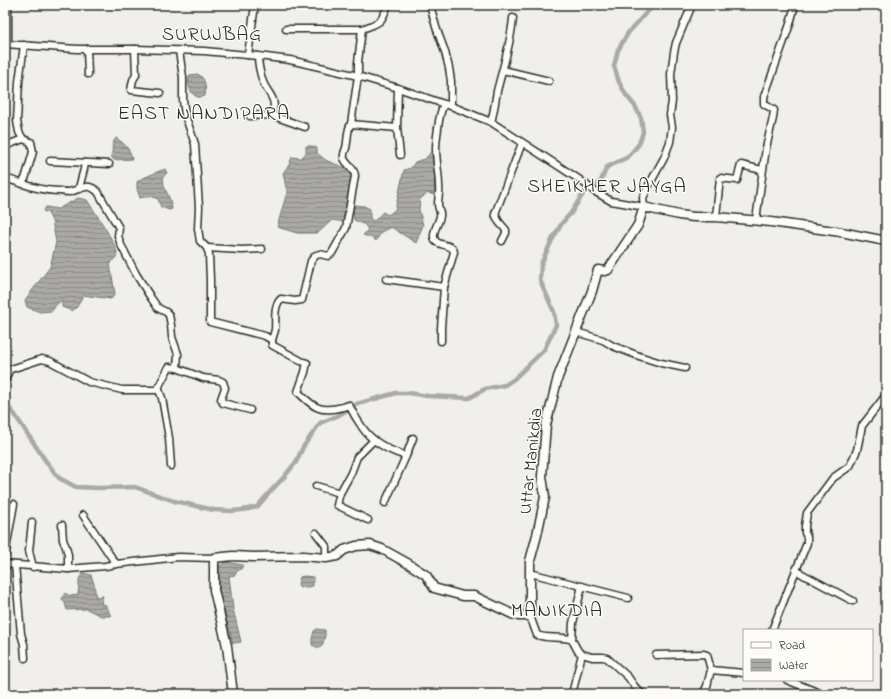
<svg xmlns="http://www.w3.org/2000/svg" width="891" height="699" font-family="'Indie Flower',sans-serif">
  <defs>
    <pattern id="water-rules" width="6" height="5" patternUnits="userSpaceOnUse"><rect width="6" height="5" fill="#aaa9a7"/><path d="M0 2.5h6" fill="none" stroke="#8b8a88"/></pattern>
  </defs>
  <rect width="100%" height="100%" fill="#f0efeb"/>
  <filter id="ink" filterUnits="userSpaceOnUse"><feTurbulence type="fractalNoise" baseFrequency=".025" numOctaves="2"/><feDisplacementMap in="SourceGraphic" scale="8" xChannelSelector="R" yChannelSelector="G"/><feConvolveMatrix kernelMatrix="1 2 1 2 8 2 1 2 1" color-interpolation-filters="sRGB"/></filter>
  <g filter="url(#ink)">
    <!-- water -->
    <g fill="url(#water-rules)" stroke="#777775">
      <path d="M 197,74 C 206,77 206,88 205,96 C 193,102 185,85 190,75 Z"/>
      <path d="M 116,138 C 123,142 131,150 132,159 L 114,160 L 111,156 C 114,148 110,146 116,138 Z"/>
      <path d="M 306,146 L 312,146 L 317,148 L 317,153 C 319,155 322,157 324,159 C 335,166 347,165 355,176 L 345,222 L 332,220 L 318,233 L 297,233 L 277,227 L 287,192 L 283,173 L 289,165 L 292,157 L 301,158 L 306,153 Z"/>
      <path d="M 431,152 L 435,158 L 435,174 L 434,195 L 428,193 L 420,199 L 419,210 L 423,225 L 416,243 L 391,227 L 381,232 L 376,241 L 373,238 L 363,235 L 368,230 L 365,225 L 354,220 L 353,211 L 355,205 L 364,206 L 370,209 L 370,219 L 374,221 L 383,212 L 388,215 L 395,210 L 404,170 L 411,168 L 415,162 L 425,159 Z"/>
      <path d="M 165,169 L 167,173 L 163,177 L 164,186 L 170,200 L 172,209 L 169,210 L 161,207 L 158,199 L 150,196 L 140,198 L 137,189 L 137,182 L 139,180 L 157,172 Z"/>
      <path d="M 78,198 L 87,200 C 93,209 117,245 117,253 C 117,258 113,260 110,264 L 115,294 L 111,299 L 83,295 L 77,307 L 72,311 L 62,307 L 62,300 L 56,305 L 52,311 L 40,312 L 27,307 L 25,300 L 50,267 L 56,242 L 52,221 L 48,213 L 43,211 L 46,207 L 58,209 Z"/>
      <path d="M 226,562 L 243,565 L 241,569 L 237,571 L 235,575 L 229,576 L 233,609 L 241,642 L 233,643 L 220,597 L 217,575 L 219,566 Z"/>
      <path d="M 83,573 L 91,575 L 94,584 L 96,597 L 103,596 L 101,605 L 105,604 L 111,616 L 101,616 L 87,609 L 67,610 L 65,603 L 62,599 L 65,593 L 70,596 L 78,595 L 79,585 L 79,579 Z"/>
      <path d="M 304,576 L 313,577 L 313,586 L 300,588 L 298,584 L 300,577 Z"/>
      <path d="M 317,629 L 325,630 L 325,636 L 322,646 L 319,648 L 312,645 L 312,639 L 314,631 Z"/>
    </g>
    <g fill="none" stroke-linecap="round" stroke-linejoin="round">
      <!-- canal -->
      <path stroke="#aaa9a7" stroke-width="4.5" d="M 5,409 L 10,409 L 15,415 L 45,460 L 59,478 L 76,487 L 100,488 L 135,487 L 174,501 L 214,510 L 231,511 L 243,510 L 257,507 L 269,493 L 284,477 L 296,462 L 303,447 L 320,423 L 337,416 L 357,404 L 396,393 L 409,393 L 428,396 L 469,398 L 485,389 L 505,385 L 514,379 L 544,350 L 556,325 L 554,312 L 540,280 L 541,264 L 552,240 L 562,223 L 571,213 L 583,194 L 588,188 L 600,183 L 607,167 L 628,157 L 639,144 L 643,132 L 641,118 L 635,106 L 626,95 L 619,82 L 614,66 L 618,50 L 628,33 L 646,13 L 655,5"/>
      <defs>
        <g id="minor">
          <path d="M 8,5 L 8,44"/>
          <path d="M 388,5 C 381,24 380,22 362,29 L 358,62 L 358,76 L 351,124 L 397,128"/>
          <path d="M 430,5 L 436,27 L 445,52 L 449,68 L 451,81 L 451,106"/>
          <path d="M 286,29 L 362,29"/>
          <path d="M 5,44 L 77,49 L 135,49 L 204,51 L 258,56 L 290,60 L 358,76 L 398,88 L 444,104 L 451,106 L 491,122 L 580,180 L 594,191 L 611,201 L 623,203 L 644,207 L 643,198 L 648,187 L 664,158 L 670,142 L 672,127 L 670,115 L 672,101 L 671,74 L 674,52 L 676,43 L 692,5"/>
          <path d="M 87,49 L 88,74"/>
          <path d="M 135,49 L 136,75 L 133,80 L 131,90 L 160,93"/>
          <path d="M 179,51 L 183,77 L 183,100 L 185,115 L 195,144 L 199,207 L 198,229 L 200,241 L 207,248 L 209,254 L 210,280 L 210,322 L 265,336 L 272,340 L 272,345 L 301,361 L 307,363 L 305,372 L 298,392 C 303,397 312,406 319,408 C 327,411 342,408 349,405 C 353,413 357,420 362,427 C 372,442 390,451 406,456"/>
          <path d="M 248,55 L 255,5"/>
          <path d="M 258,56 C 258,65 260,73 263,82 C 268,95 279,99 271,115"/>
          <path d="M 503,70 L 549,81"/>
          <path d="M 398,88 L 397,128 L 400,155"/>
          <path d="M 250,116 L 271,115 L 305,127"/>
          <path d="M 491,122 C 494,112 495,102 497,91 C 503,67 511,43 513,18"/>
          <path d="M 23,139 L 19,132 L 17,121 L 19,82 L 24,45"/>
          <path d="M 5,146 L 23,139 L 31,142 L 33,152 L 25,179 L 21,183"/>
          <path d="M 50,161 L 109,164"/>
          <path d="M 5,178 C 23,184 41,191 60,191 C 63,192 67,192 69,192 C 81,190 87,181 98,192 L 119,228 L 118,236 L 121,245 L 136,274 L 151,298 L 158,308 L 166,312 L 169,315 L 171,325 L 172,337 L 178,354 L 177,368 L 203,378 L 219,380 L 223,382 L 225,388 L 221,399 L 223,403 L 250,410"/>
          <path d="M 79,188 L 84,169 L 85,163"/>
          <path d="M 716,217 L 720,178 L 737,180 L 741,165 L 762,170"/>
          <path d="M 756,220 L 766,148 L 773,118 L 774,110 L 764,104 L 764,97 L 790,24 L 795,5"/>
          <path d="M 502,241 L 506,233 L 506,230 L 499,222 L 495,214 L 522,143"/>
          <path d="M 207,248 L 242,250 L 262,249"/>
          <path d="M 386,279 L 444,287"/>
          <path d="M 576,332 L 603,340 L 613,346 L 639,356 L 661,363 L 685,368"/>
          <path d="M 272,340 C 273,337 274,333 275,330 C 276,321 273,306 281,299 L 295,301 L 302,300 L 311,261 L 316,255 L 320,254 L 328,256 L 332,253 L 346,228 L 355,176 C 355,168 346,165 344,158 C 343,154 345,151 346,148 C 348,141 347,128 351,124"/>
          <path d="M 441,341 L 441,328 L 444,287 L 454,252 C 453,242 435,248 434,237 C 433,230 439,223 440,216 C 441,212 438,209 438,204 C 438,198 440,192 439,186 C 439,174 436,161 436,149 C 436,142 437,135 438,128 C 439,119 440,112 444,104"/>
          <path d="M 5,380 L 9,371 L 11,369 L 42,359 L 50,361 L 89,382 L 122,390 L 159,390"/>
          <path d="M 171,466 L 169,438 L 162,398 L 159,390 L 159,386 L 169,367 L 177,368"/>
          <path d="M 316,486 L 340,493"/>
          <path d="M 385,503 L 406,456 L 413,438"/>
          <path d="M 83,515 L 116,564"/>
          <path d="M 368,520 L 337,505 L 340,493 L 351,473 L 357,457 L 374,440"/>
          <path d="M 32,522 L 29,551 L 33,567"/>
          <path d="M 62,525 L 63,540 L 66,547 L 68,555 L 68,569"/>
          <path d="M 316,533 L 326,546 L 326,558"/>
          <path d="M 5,555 L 14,504"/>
          <path d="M 5,564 L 68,569 L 105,566 L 116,564 L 178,557 L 214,558"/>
          <path d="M 15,565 L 21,634 L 24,644 L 25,658"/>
          <path d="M 796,570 L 802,574 L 853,601"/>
          <path d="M 530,573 L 628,598"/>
          <path d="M 530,616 L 537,635 C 546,639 559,636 570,639 L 572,640 L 578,651 L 582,654 L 572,694"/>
          <path d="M 772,630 L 807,543 L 807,537 L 805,533 L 805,526 L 807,513 L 833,478 L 850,466 L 857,450 L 862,426 L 886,395"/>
          <path d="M 572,640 L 573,623 L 582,586"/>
          <path d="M 582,654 L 592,657 L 603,657 L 607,658 L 628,677 L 635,687 L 642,694"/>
          <path d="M 656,655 L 704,654 L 707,655 L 711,670 L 744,673"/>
          <path d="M 787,680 L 822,694"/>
          <path d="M 703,694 L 707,686 L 711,670"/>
        </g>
        <path id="major" d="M 233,694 L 227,646 L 214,590 L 214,558 L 233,556 L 254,557 L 303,556 L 326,558 L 337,556 L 344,550 L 356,546 L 370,545 L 382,549 L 409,564 L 426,575 L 434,588 L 463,596 L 474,596 L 514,615 L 519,616 L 530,616 L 530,561 L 537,535 L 545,497 L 542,476 L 546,425 L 558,377 L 592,291 L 597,273 L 598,270 L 605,271 L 608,270 L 638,225 L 644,207 L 656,210 L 679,215 L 694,217 L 716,217 L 771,222 L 841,232 L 886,241"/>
      </defs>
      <!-- minor casing -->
      <use href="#minor" stroke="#2b2b2b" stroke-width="9"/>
      <!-- major casing -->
      <use href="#major" stroke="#2b2b2b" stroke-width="11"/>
      <!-- minor -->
      <use href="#minor" stroke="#fdfcf7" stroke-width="6"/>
      <!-- major -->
      <use href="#major" stroke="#fdfcf7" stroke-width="8"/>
    </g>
  </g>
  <g text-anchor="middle" stroke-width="3" stroke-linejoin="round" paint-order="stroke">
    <!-- street labels -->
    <g font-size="18" fill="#2b2b2b" stroke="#fdfcf7">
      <text transform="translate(530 461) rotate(-84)" y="6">Uttar Manikdia</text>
    </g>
    <!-- neighbourhood labels -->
    <g font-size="19" letter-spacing="1" fill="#2b2b2b" stroke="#fdfcf7">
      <text x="212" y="40">SURUJBAG</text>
    </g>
    <!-- quarter labels -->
    <g font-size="20" letter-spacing="1" fill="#2b2b2b" stroke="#fdfcf7">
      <text x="204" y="119">EAST NANDIPARA</text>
      <text x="607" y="192">SHEIKHER JAYGA</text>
      <text x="557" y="616">MANIKDIA</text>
    </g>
  </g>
  <!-- margin -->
  <rect width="891" height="699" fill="none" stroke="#fdfcf7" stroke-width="20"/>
  <rect x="10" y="10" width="871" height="679" fill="none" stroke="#2b2b2b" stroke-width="1.5" filter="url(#ink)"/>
  <!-- legend -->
  <rect x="743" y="629" width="130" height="52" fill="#fdfcf7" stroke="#a9a8a5"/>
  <rect x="751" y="642" width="20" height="6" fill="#fdfcf7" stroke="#a9a8a5"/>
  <text x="779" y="649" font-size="12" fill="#2b2b2b">Road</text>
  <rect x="751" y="659" width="20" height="12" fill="url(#water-rules)" stroke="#a9a8a5"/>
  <text x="779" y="669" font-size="12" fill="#2b2b2b">Water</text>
</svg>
